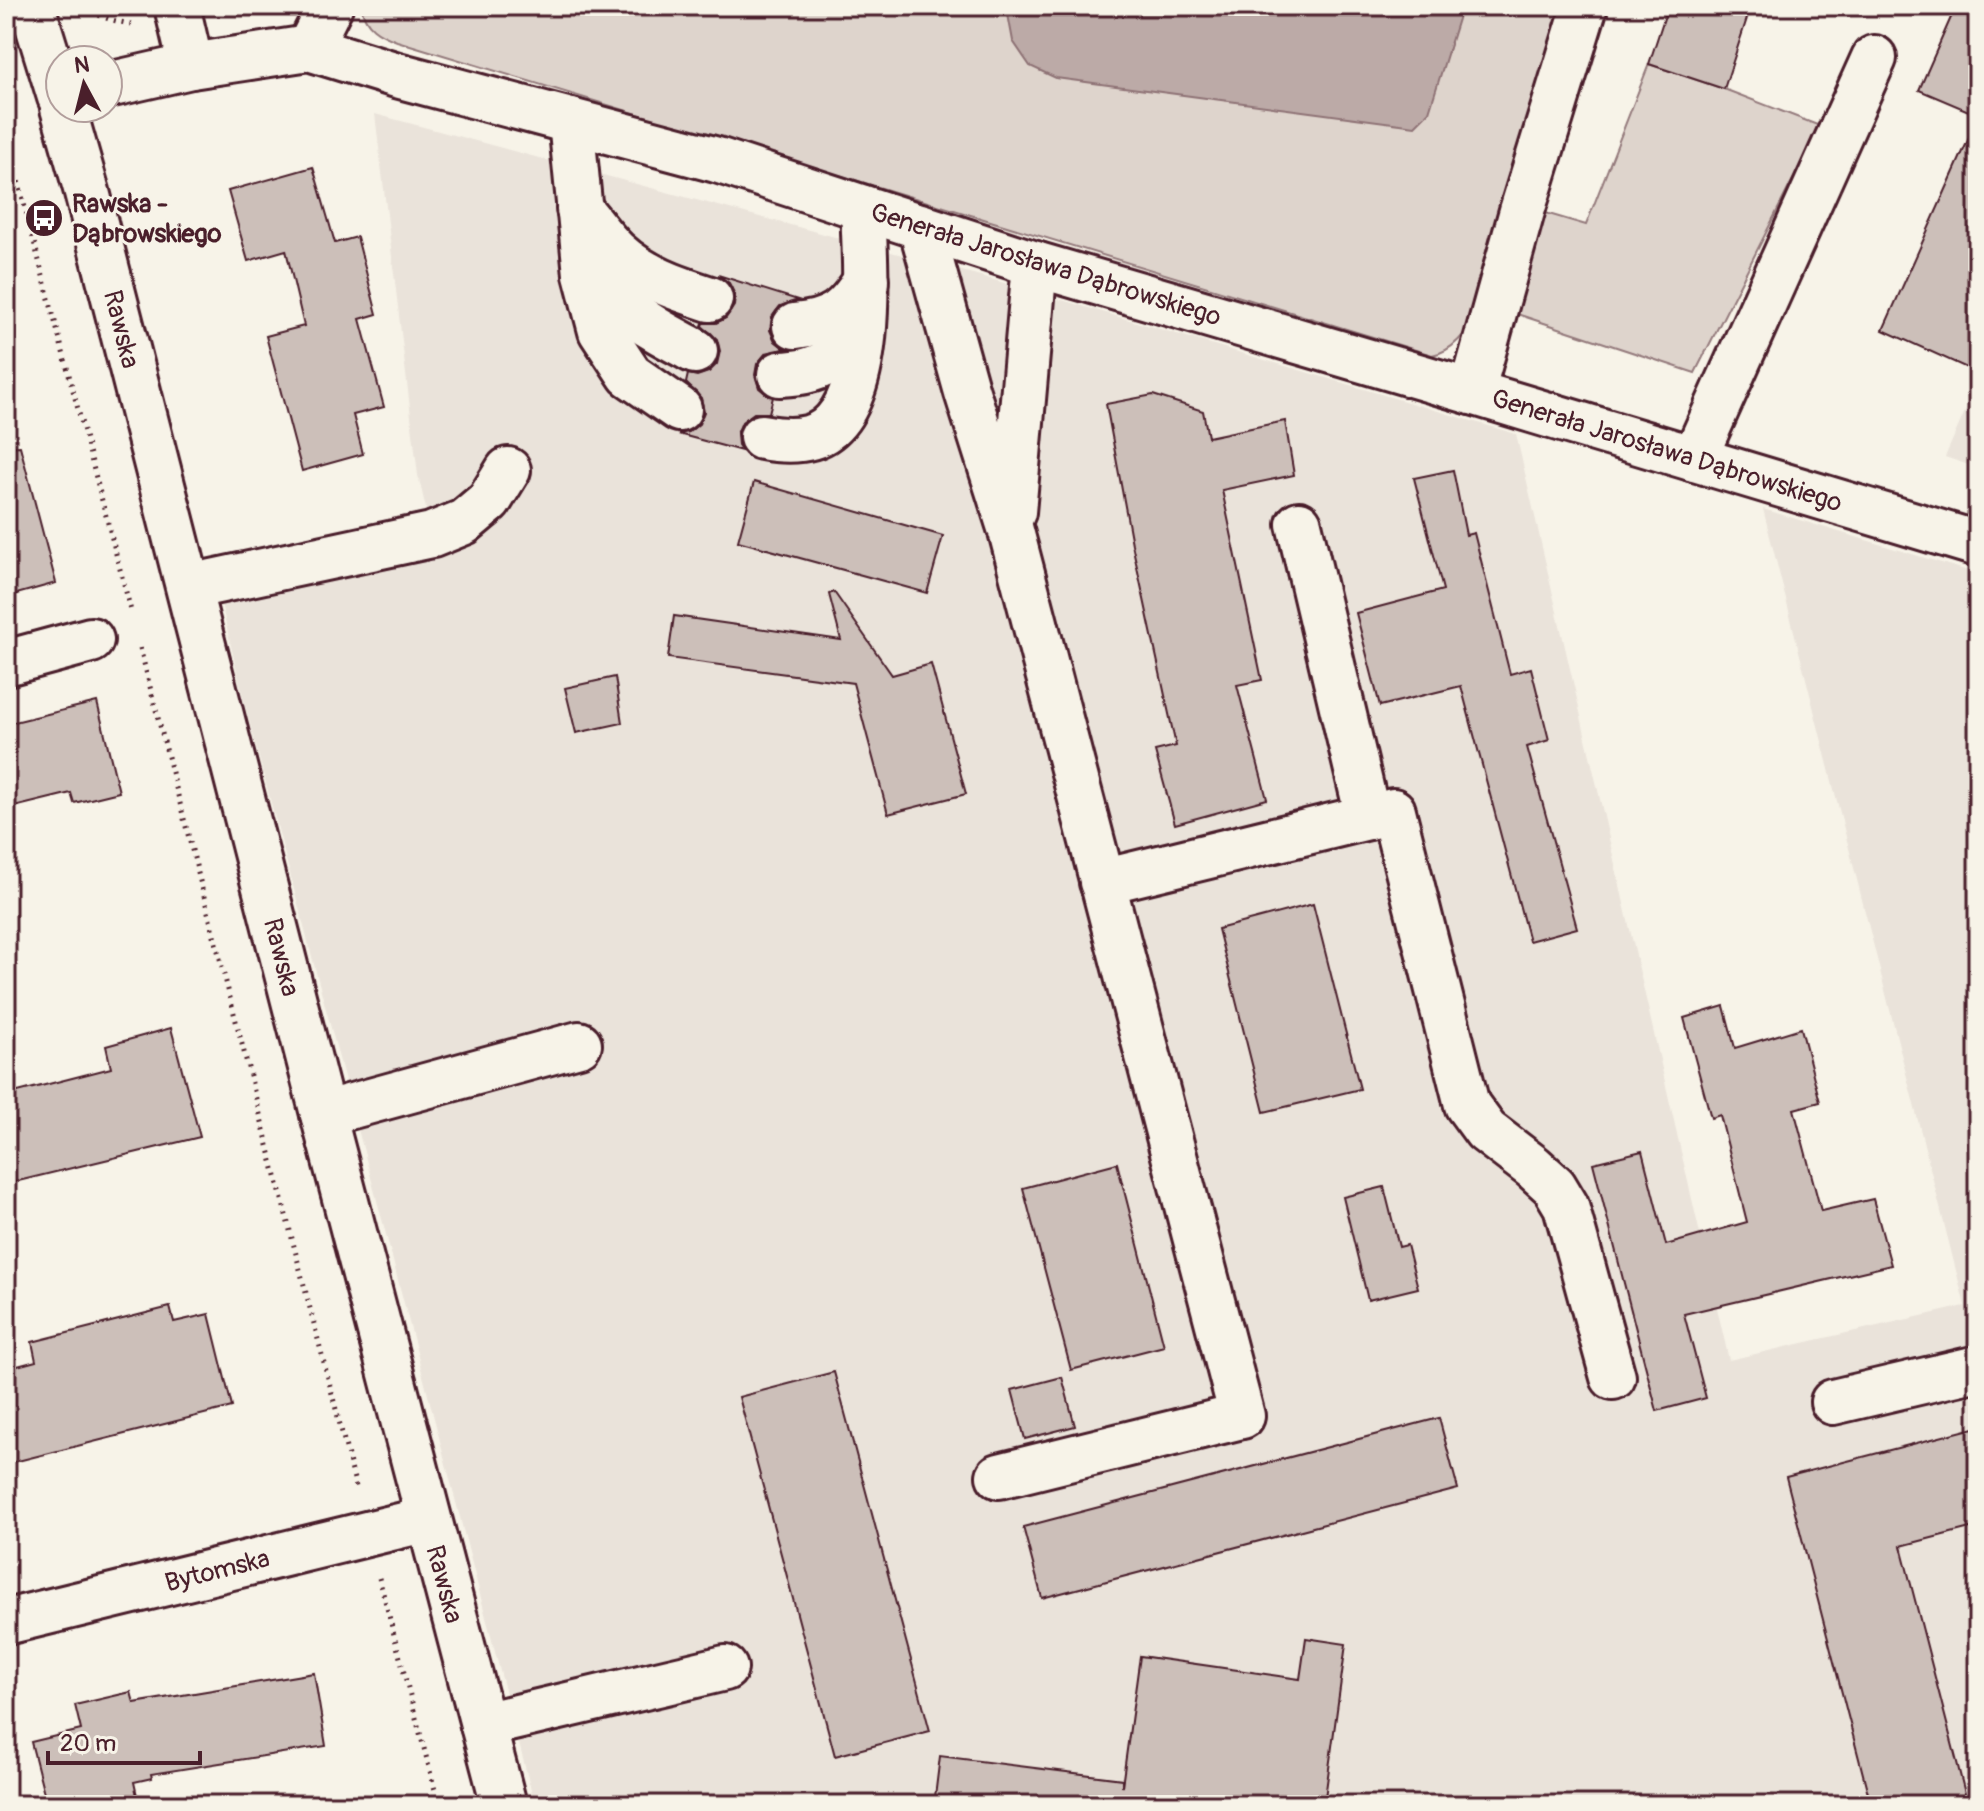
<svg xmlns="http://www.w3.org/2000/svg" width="1984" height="1811" font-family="Pangolin,sans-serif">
  <rect width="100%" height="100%" fill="#f7f3e8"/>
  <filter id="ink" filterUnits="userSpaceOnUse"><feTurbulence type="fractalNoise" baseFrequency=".0125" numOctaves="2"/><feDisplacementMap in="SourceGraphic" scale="16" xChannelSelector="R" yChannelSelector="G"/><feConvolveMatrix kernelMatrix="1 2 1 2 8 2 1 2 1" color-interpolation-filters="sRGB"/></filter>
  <g filter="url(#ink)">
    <!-- built -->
    <g fill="#eae3da">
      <path d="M 375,114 L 977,275 L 1516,434 L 1729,1360 L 1965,1306 L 1763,509 L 1978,574 L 1978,1805 L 535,1805 L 387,1238 L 243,698 L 216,581 L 432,534 L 418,475 Z"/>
      <path d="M 1977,384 L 1978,384 L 1978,468 L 1945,457 Z"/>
    </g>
    <!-- green -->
    <g fill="#ded4cc" stroke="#947a7c" stroke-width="2">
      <path d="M 361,6 L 1568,6 L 1477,315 C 1466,332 1454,351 1432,355 L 397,41 C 378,34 365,27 361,6 Z"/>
      <path d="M 1649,64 L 1724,89 L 1820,126 L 1695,373 L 1511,312 L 1542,212 L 1586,225 Z"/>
    </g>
    <!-- water -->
    <path fill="#bcaaa7" stroke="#8e7275" stroke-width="2" d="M 1010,6 L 1462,6 L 1429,112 L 1415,126 L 1056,78 L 1030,66 L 1013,41 L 1007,9 Z"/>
    <!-- building -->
    <g fill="#ccbfb9" stroke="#4a1f2b" stroke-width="2">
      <path d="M 1668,6 L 1751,6 L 1724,89 L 1649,64 Z"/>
      <path d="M 1956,6 L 1978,6 L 1978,115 L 1919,90 Z"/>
      <path d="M 1978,118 L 1978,373 L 1883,330 Z"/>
      <path d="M 313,167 L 335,243 L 357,237 L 377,314 L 360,319 L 384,407 L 353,415 L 363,454 L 302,471 L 266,336 L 304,326 L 286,250 L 248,261 L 228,191 Z"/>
      <path d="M 718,275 L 798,300 L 780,306 L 772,317 L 770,330 L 775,341 L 785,349 L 766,353 L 757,364 L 755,375 L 759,388 L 769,396 L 773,397 L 769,413 L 754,413 L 742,422 L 737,434 L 738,445 L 742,451 L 678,434 L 689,432 L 699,424 L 704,412 L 701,398 L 686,383 L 688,374 L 697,376 L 709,372 L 717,364 L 720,351 L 717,339 L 702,326 L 703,323 L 716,323 L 726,318 L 734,306 L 735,295 L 729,283 Z"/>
      <path d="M 1153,395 L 1203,411 L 1208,437 L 1285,421 L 1294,475 L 1222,490 L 1262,680 L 1237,685 L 1267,799 L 1175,824 L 1155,751 L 1176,746 L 1132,544 L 1106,404 Z"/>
      <path d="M 20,446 L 56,583 L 6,597 L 6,447 Z"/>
      <path d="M 1453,470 L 1466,535 L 1474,533 L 1510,674 L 1531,668 L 1549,740 L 1527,747 L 1577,928 L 1529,941 L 1461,686 L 1380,706 L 1356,613 L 1443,590 L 1414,478 Z"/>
      <path d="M 754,482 L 943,536 L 927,593 L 738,541 Z"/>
      <path d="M 834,592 L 892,675 L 931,664 L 966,794 L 888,814 L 853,683 L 668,658 L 674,616 L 841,640 L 829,594 Z"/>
      <path d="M 615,677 L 622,723 L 576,733 L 565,688 Z"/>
      <path d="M 97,702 L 119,792 L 74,803 L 71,793 L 6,809 L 6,724 Z"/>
      <path d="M 1313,904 L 1360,1089 L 1264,1112 L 1218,929 Z"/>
      <path d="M 1724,1006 L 1735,1048 L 1801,1028 L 1820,1102 L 1794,1109 L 1821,1211 L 1873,1199 L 1891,1265 L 1684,1314 L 1706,1398 L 1657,1411 L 1593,1163 L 1642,1151 L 1666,1245 L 1747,1222 L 1720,1115 L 1711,1118 L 1684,1018 Z"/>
      <path d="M 171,1028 L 200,1137 L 6,1184 L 6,1095 L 111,1068 L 106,1046 Z"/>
      <path d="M 1117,1163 L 1164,1346 L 1071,1370 L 1023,1188 Z"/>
      <path d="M 1384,1187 L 1399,1247 L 1407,1245 L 1418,1288 L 1368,1300 L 1343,1197 Z"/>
      <path d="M 170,1307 L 174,1322 L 209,1314 L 232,1407 L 6,1464 L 6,1369 L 36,1361 L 32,1342 Z"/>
      <path d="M 834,1372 L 930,1731 L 835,1756 L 739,1397 Z"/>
      <path d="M 1062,1377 L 1075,1426 L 1025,1439 L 1012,1390 Z"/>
      <path d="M 1439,1418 L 1458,1489 L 1042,1598 L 1023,1527 Z"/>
      <path d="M 1978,1427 L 1978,1526 L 1901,1546 L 1968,1805 L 1871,1805 L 1786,1477 Z"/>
      <path d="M 1306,1638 L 1346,1644 L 1324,1805 L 934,1805 L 940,1756 L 1122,1779 L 1122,1786 L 1140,1656 L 1300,1679 Z"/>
      <path d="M 314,1673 L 326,1746 L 151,1774 L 152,1778 L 134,1782 L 139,1805 L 47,1805 L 31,1742 L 81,1730 L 75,1705 L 131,1692 L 134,1703 Z"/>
    </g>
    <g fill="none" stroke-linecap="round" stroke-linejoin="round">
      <defs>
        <g id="minor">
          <path d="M 32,6 L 60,97"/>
          <path d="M 177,6 L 191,66"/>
          <path d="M 309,48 L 330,6"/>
          <path d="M 108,85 L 191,66 L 309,48 L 397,75 L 717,160 L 1035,264 L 1472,392 L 1978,544"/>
          <path d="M 63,108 L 87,192 L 323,1114 L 504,1805"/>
          <path d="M 571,121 L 586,274 L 601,331 L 630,375 L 679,409"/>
          <path d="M 579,209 C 591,222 602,239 616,252 C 643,277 676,288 710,299"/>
          <path d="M 921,226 L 967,392 L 1011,531 L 1242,1416 L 999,1476"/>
          <path d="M 589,259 C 602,277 613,295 629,310 C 648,327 673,339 695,351"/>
          <path d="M 795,326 C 833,322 846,312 866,280"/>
          <path d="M 780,374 C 829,372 841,356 862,315"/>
          <path d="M 1472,392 L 1522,211 L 1585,6"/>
          <path d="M 762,437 C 783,441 809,443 827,429 C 876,391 865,264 863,208"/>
          <path d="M 1694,459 L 1874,58"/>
          <path d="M 1013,512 L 1035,264"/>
          <path d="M 1299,524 L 1368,817"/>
          <path d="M 189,587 L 432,535 L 464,522 L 489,501 L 508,470"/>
          <path d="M 6,663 L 91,640"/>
          <path d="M 1102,882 L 1393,811 L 1467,1105 L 1486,1131 L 1533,1167 L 1554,1186 L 1566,1206 L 1613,1377"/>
          <path d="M 323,1114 L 579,1044"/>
          <path d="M 1833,1402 L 1978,1368"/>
          <path d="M 6,1622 L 428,1519"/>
          <path d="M 483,1725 L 725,1668"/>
        </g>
      </defs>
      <!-- minor casing -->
      <use href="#minor" stroke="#4a1f2b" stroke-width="50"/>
      <!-- path -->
      <g stroke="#4a1f2b" stroke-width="5" stroke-dasharray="2 6" stroke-linecap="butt">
        <path d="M 85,7 C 99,17 113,21 131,24"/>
        <path d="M 6,135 L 131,611"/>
        <path d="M 140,648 L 356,1487"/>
        <path d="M 379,1578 L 439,1805"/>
      </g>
      <!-- minor -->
      <use href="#minor" stroke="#f7f3e8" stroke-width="44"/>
    </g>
  </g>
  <!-- icons -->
  <defs>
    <symbol id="bus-disc" viewBox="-11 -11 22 22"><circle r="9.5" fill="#4a1f2b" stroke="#f7f3e8"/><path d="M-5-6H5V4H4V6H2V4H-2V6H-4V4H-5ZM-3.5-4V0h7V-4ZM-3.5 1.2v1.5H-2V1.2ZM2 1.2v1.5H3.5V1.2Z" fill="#fff"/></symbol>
  </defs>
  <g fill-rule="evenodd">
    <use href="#bus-disc" x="22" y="196" width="44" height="44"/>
  </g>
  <g text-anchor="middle" stroke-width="6" stroke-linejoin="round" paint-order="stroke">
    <!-- poi labels -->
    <g font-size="26" font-weight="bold" fill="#4a1f2b" stroke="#f7f3e8" text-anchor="start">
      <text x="72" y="212">Rawska -<tspan x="72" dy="30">Dąbrowskiego</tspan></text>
    </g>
    <!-- street labels -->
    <g font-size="26" fill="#4a1f2b" stroke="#f7f3e8">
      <text transform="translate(1046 264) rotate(17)" y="9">Generała Jarosława Dąbrowskiego</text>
      <text transform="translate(122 329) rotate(76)" y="9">Rawska</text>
      <text transform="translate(1667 450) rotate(17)" y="9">Generała Jarosława Dąbrowskiego</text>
      <text transform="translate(282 957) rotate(76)" y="9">Rawska</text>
      <text transform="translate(217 1570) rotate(-14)" y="9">Bytomska</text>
      <text transform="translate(445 1584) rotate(75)" y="9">Rawska</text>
    </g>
  </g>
  <!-- margin -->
  <rect width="1984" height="1811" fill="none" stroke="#f7f3e8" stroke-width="32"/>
  <rect x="16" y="16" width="1952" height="1779" fill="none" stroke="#4a1f2b" stroke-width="3" filter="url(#ink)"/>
  <!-- north arrow -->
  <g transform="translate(84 84) rotate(353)"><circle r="38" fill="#f7f3e8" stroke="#b29e9c" stroke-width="2"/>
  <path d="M0-6L14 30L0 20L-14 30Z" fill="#4a1f2b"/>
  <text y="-12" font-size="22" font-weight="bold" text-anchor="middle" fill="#4a1f2b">N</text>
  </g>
  <!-- scale -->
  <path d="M48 1751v12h152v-12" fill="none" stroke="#4a1f2b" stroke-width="4"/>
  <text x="60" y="1751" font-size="24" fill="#4a1f2b" stroke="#f7f3e8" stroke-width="6" paint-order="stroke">20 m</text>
</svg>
